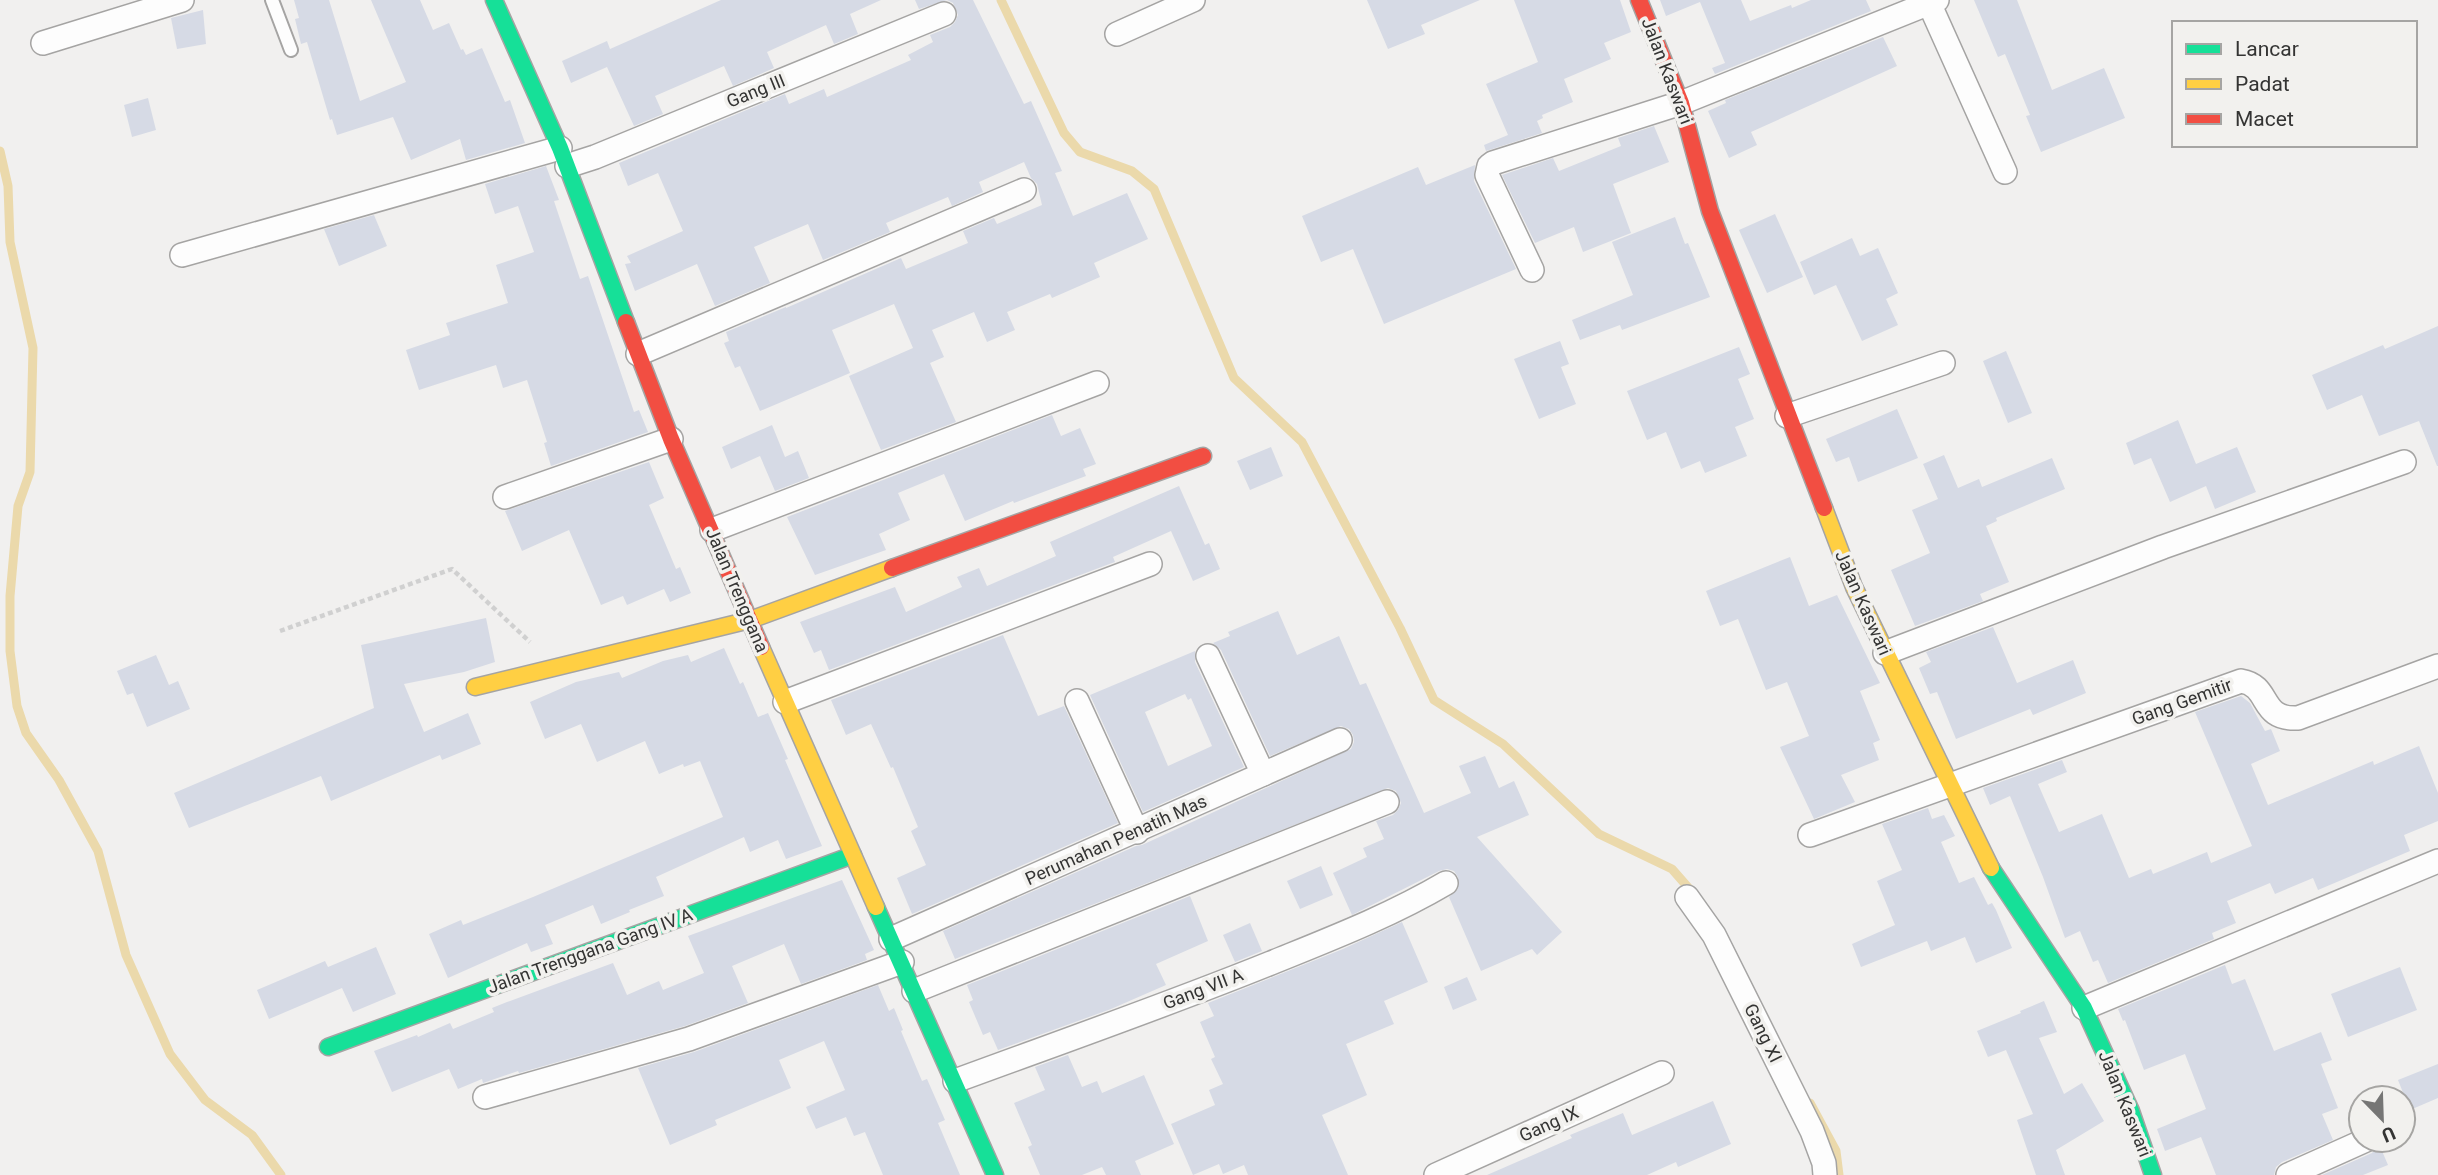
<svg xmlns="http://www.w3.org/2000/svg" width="2438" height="1175" font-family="Roboto,sans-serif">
  <rect width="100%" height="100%" fill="#f1f0ef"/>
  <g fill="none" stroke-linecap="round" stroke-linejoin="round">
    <!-- stream -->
    <g stroke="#ebd9ab" stroke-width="9">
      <path d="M 1001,0 L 1064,133 L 1080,152 L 1132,171 L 1154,189 L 1234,378 L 1302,442 L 1400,628 L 1434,700 L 1503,744 L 1599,834 L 1672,869 L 1693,893"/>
      <path d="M 0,151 L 8,186 L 10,242 L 33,348 L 30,472 L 18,506 L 10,596 L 10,651 L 17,706 L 26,733 L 59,780 L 98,851 L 126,955 L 170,1054 L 205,1100 L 252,1135 L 281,1175"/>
      <path d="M 1810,1103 L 1836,1151 L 1839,1175"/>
    </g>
  </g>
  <!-- building -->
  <g fill="#d6dae5" fill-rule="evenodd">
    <path d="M 294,0 L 329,0 L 360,101 L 406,82 L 371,0 L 420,0 L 433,30 L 449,23 L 461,50 L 463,49 L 466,55 L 482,48 L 505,102 L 510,100 L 525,143 L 466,160 L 460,139 L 411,160 L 393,117 L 337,135 L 332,119 L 330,120 L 307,42 L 301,44 L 295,19 L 299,18 Z"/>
    <path d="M 721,0 L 881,0 L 850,14 L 858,34 L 834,44 L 826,25 L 767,52 L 774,68 L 733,86 L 724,66 L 655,96 L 663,114 L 634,126 L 607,67 L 571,83 L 562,61 L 607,41 L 610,49 Z"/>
    <path d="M 915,0 L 973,0 L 1024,104 L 1031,101 L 1062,171 L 1055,173 L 1073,216 L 1127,193 L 1148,239 L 1094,263 L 1100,277 L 1052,298 L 1050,294 L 1007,312 L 1015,330 L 987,342 L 974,312 L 932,330 L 944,357 L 930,363 L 956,422 L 881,450 L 849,376 L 913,348 L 894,304 L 832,330 L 850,373 L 760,411 L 740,366 L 735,368 L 724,343 L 729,341 L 726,332 L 786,307 L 786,308 L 901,258 L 906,269 L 968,243 L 963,231 L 994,218 L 997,224 L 1042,205 L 1037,184 L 1031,178 L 1024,162 L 979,182 L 983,192 L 952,206 L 948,197 L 886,223 L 890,232 L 823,260 L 808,224 L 754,247 L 770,283 L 715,306 L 697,264 L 635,291 L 625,264 L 631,263 L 627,256 L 683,231 L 658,173 L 628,186 L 619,163 L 785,94 L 789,104 L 824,89 L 827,97 L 911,60 L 908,55 L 933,42 L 930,35 L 950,27 L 955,22 L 958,15 L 953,3 L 947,0 L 919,9 Z"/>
    <path d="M 1367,0 L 1480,0 L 1421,25 L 1425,34 L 1388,49 Z"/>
    <path d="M 1514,0 L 1620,0 L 1631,32 L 1604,43 L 1611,59 L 1564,79 L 1573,102 L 1542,115 L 1543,118 L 1537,121 L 1542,133 L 1486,151 L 1484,145 L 1508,135 L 1486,84 L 1538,62 Z"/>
    <path d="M 1660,0 L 1741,0 L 1750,21 L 1791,5 L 1792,8 L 1811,0 L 1866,0 L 1871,11 L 1715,74 L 1712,68 L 1725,63 L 1700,2 L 1666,16 Z"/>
    <path d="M 1974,0 L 2017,0 L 2052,90 L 2104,68 L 2125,118 L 2041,152 L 2026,116 L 2030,115 L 2005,54 L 1998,57 Z"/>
    <path d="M 203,10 L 206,44 L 177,49 L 171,18 Z"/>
    <path d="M 1883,37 L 1897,66 L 1751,132 L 1757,145 L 1729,158 L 1708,111 L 1726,103 L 1725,100 Z"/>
    <path d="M 148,98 L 156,130 L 132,137 L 124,105 Z"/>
    <path d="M 1654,126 L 1669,162 L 1613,184 L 1631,233 L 1583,252 L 1574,227 L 1535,243 L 1502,175 L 1553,158 L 1559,171 L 1621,146 L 1618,138 Z"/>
    <path d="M 1475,165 L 1474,181 L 1516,269 L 1384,324 L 1353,249 L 1321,262 L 1302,216 L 1418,167 L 1426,185 Z"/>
    <path d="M 546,166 L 559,200 L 554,201 L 580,279 L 588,276 L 634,412 L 639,410 L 648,432 L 551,466 L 544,443 L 547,442 L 527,380 L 503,388 L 496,365 L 419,390 L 406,350 L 450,335 L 446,323 L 508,303 L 496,265 L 534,252 L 518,206 L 495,214 L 485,184 Z"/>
    <path d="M 1775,214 L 1803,277 L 1767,293 L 1739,230 Z"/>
    <path d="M 374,215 L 387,246 L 339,266 L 324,229 Z"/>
    <path d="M 1675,217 L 1685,244 L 1688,243 L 1710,297 L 1622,330 L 1620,325 L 1580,340 L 1572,320 L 1633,295 L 1612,242 Z"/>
    <path d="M 1852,238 L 1860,256 L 1878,248 L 1898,293 L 1886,299 L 1898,325 L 1862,341 L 1836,285 L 1814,295 L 1800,262 Z"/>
    <path d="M 2438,326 L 2438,466 L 2437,466 L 2419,421 L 2379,436 L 2362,395 L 2327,410 L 2312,375 L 2383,345 L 2385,349 Z"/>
    <path d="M 1560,341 L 1569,364 L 1561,367 L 1576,404 L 1539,419 L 1514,359 Z"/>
    <path d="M 1739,347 L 1750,374 L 1738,379 L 1754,419 L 1735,427 L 1747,456 L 1705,473 L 1700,461 L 1681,469 L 1666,432 L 1647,440 L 1627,391 Z"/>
    <path d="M 2006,351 L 2032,413 L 2008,423 L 1983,361 Z"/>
    <path d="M 1897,409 L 1918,458 L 1858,482 L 1849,457 L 1836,462 L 1826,439 Z"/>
    <path d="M 1052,415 L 1061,436 L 1080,428 L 1096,464 L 1083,469 L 1086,476 L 1014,503 L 1013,501 L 965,521 L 944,474 L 898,493 L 910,520 L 879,534 L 886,550 L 815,575 L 787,517 Z"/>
    <path d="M 2178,420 L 2196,464 L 2237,447 L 2256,492 L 2215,509 L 2206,486 L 2170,502 L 2151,458 L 2134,465 L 2126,443 Z"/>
    <path d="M 772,425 L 785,457 L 798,451 L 809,478 L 775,491 L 760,456 L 731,469 L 722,447 Z"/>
    <path d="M 1271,447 L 1283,476 L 1250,490 L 1237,461 Z"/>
    <path d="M 1944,455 L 1958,488 L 1979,479 L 1982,487 L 2052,458 L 2065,489 L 1996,518 L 1997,521 L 1986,526 L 2009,582 L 1980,594 L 1983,601 L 1915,626 L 1891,570 L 1930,553 L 1912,510 L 1938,499 L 1923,464 Z"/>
    <path d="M 649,462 L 664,498 L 649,505 L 676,569 L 680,567 L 691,593 L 670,602 L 664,589 L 627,605 L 623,596 L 601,605 L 569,530 L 522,551 L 505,511 Z"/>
    <path d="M 1179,486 L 1205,545 L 1209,543 L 1220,569 L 1193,581 L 1171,531 L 1113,557 L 1115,562 L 1112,563 L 829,670 L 821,650 L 814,653 L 800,622 L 895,587 L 906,612 L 962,587 L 957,577 L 979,568 L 987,586 L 1056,556 L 1050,542 Z"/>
    <path d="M 1790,557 L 1809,606 L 1837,595 L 1880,683 L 1860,691 L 1880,740 L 1873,743 L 1879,760 L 1841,775 L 1855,802 L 1814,819 L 1780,747 L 1809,736 L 1787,682 L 1766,690 L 1738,619 L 1720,626 L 1706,591 Z"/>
    <path d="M 1278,611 L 1297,655 L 1339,636 L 1360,685 L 1366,683 L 1424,813 L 1471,793 L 1459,766 L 1485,756 L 1499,788 L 1514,781 L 1529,815 L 1477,837 L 1562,932 L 1537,955 L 1532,949 L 1481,971 L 1449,897 L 1458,889 L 1458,877 L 1454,871 L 1447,869 L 1439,871 L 1352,915 L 1333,873 L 1367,857 L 1363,848 L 1384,839 L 1376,821 L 1393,815 L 1398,810 L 1401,803 L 1396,791 L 1388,788 L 955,959 L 943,931 L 1136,846 L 1142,845 L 1351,749 L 1354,742 L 1353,735 L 1349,729 L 1341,726 L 1270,756 L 1221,650 L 1213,643 L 1230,636 L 1228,632 Z"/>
    <path d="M 486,618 L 495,662 L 464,672 L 404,684 L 424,732 L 468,713 L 481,744 L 442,760 L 440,755 L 331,801 L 321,776 L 189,828 L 174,793 L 374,708 L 361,645 Z"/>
    <path d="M 1993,627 L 2017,683 L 2073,660 L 2086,693 L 2033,715 L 2030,709 L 1956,739 L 1937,692 L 1930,694 L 1919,668 L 1931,662 L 1926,652 Z"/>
    <path d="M 1003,635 L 1038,716 L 1064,706 L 1118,823 L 912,914 L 897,878 L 926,865 L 911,831 L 918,827 L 893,767 L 891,768 L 871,724 L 846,735 L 831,700 Z"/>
    <path d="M 724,648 L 740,684 L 743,682 L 758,717 L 768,713 L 788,759 L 785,760 L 822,846 L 786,859 L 778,840 L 750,852 L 744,837 L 656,877 L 664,896 L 629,910 L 630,912 L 601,924 L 593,905 L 545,925 L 553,944 L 531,952 L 527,943 L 448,978 L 429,934 L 461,920 L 463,925 L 533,897 L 723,817 L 700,761 L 684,767 L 683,764 L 659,774 L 645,741 L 597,762 L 581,724 L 545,739 L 530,702 L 576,682 L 619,672 L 622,678 L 663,661 L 688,655 L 691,662 Z"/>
    <path d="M 1195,651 L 1195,662 L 1244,767 L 1143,812 L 1090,695 ZM 1185,694 L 1188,700 L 1191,698 L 1212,746 L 1168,766 L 1145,712 Z"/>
    <path d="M 156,655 L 169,685 L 178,681 L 190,709 L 147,727 L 133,693 L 127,695 L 117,671 Z"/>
    <path d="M 2241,696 L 2250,703 L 2265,731 L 2271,729 L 2280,751 L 2251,764 L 2268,805 L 2373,761 L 2374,765 L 2419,746 L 2438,793 L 2438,821 L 2404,835 L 2410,851 L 2318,890 L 2313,878 L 2275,894 L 2270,883 L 2227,901 L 2236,923 L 2212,933 L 2214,939 L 2108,983 L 2098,960 L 2093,962 L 2080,931 L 2065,938 L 2043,877 L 2010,796 L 1990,805 L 1983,788 L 2062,760 L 2067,772 L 2038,784 L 2059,832 L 2102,814 L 2129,878 L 2151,869 L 2153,874 L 2207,852 L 2211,863 L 2252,846 L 2195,712 Z"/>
    <path d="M 1928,808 L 1932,819 L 1944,815 L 1955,836 L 1941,842 L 1959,883 L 1974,877 L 1988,905 L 1992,903 L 1996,910 L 2012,948 L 1976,963 L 1965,937 L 1931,951 L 1927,941 L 1861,967 L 1852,944 L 1895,925 L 1877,881 L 1902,870 L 1882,824 Z"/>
    <path d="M 1321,866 L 1333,895 L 1300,909 L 1287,881 Z"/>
    <path d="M 842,880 L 874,950 L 865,954 L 867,960 L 801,984 L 784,944 L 732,966 L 748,1003 L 685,1026 L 519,1073 L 518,1071 L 483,1083 L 482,1079 L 458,1089 L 449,1069 L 392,1092 L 374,1051 L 417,1035 L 418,1037 L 450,1023 L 453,1029 L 494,1012 L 492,1008 L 507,1002 L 613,963 L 627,995 L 659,981 L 663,990 L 704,973 L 688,936 Z"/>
    <path d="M 1190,896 L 1208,941 L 1156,964 L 1166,985 L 1111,1009 L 998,1050 L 990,1032 L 983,1035 L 969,1002 L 973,1000 L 967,985 Z"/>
    <path d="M 1402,922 L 1428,982 L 1384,1001 L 1394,1024 L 1346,1044 L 1367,1095 L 1322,1115 L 1348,1175 L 1248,1175 L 1244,1165 L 1223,1174 L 1219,1164 L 1193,1175 L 1171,1124 L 1215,1105 L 1209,1090 L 1223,1084 L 1211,1059 L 1215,1057 L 1200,1022 L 1214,1016 L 1208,1003 L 1343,949 Z"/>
    <path d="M 1250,923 L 1262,951 L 1235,962 L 1223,935 Z"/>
    <path d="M 376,947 L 396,994 L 353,1012 L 342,988 L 269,1019 L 257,990 L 325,961 L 328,967 Z"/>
    <path d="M 2225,965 L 2232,984 L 2245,979 L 2274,1051 L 2321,1032 L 2332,1060 L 2321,1064 L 2338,1108 L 2322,1114 L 2333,1140 L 2282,1162 L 2276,1167 L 2274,1175 L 2216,1175 L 2201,1137 L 2165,1151 L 2157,1129 L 2206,1109 L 2185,1054 L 2144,1070 L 2125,1020 L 2123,1021 L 2118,1009 Z"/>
    <path d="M 2400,967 L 2417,1010 L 2348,1037 L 2331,994 Z"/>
    <path d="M 1467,977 L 1477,1000 L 1453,1010 L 1444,987 Z"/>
    <path d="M 878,985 L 889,1011 L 894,1008 L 903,1030 L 901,1031 L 922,1081 L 927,1079 L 945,1120 L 938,1123 L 960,1175 L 883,1175 L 865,1132 L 854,1136 L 846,1117 L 816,1129 L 806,1107 L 845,1090 L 824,1041 L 779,1060 L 791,1088 L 715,1120 L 717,1125 L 670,1145 L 638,1068 L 694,1052 Z"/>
    <path d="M 2044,1001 L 2057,1032 L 2039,1038 L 2064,1094 L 2082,1083 L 2104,1121 L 2056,1150 L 2065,1175 L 2036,1175 L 2017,1120 L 2033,1114 L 2006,1050 L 1988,1057 L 1977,1031 L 2021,1013 L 2020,1011 Z"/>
    <path d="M 1068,1055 L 1082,1087 L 1097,1081 L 1102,1093 L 1144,1075 L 1174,1144 L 1135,1161 L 1141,1175 L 1106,1175 L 1102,1167 L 1082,1175 L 1040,1175 L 1028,1147 L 1032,1145 L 1014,1103 L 1045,1090 L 1035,1067 Z"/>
    <path d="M 2438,1064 L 2438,1098 L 2410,1110 L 2398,1080 Z"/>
    <path d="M 1713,1101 L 1731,1144 L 1678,1167 L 1676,1162 L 1647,1175 L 1487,1175 L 1572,1138 L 1570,1135 L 1623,1113 L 1632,1135 Z"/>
    <path d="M 2379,1144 L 2388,1165 L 2363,1175 L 2322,1175 L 2372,1153 Z"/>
  </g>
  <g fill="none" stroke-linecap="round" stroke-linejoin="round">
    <defs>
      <path id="lane" d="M 272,0 L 291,50"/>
      <g id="street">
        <path d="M 1929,3 L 2005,172"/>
        <path d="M 1117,34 L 1193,0"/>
        <path d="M 43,43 L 182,0"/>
        <path d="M 567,166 L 595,157 L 944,14"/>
        <path d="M 182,255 L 560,148"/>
        <path d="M 1532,270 L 1487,175 L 1489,166 L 1493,163 L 1681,103 L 1937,0"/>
        <path d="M 638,354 L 1024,190"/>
        <path d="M 1787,416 L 1943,363"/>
        <path d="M 505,497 L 671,439"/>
        <path d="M 712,530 L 1097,383"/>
        <path d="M 1885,653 L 2163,547 L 2404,462"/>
        <path d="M 1208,656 L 1263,774"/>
        <path d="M 1077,701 L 1137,832"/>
        <path d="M 785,702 L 1150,564"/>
        <path d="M 1810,835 L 2241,681 C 2272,686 2258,720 2298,718 L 2438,666"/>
        <path d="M 1687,897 L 1714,935 L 1812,1131 L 1824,1163 L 1825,1175"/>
        <path d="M 891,939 L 1340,740"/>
        <path d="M 914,991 L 1387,802"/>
        <path d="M 2084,1008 L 2438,861"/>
        <path d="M 955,1081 C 1061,1042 1167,1005 1271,963 C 1330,939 1390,916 1446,883"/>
        <path d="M 485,1097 L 689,1039 L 902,962"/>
        <path d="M 1436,1175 L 1662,1073"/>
        <path d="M 2288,1175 L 2366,1140"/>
      </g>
      <g id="fast">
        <path d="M 494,0 L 560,148 L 626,322"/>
        <path d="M 1991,868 L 2084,1008 L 2131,1111 L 2153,1175"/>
        <path d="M 876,907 L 995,1175"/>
        <path d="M 328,1047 L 853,855"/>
      </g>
      <g id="slow">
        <path d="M 1824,508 L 1854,587 L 1991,868"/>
        <path d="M 761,647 L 876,907"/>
        <path d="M 475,687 L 750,620 L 892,568"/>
      </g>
      <g id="jam">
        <path d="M 1639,0 L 1681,103 L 1710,211 L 1824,508"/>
        <path d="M 626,322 L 671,439 L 761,647"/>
        <path d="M 892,568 L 1203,456"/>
      </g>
    </defs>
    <!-- lane casing -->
    <use href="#lane" stroke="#a5a4a3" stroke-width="16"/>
    <!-- street casing -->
    <use href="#street" stroke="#a5a4a3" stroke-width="26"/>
    <!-- fast casing -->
    <use href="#fast" stroke="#a5a4a3" stroke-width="19"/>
    <!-- slow casing -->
    <use href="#slow" stroke="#a5a4a3" stroke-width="19"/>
    <!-- jam casing -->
    <use href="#jam" stroke="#a5a4a3" stroke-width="19"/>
    <!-- path -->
    <path stroke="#d0d0d0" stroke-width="4.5" stroke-dasharray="5 3.5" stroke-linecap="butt" d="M 280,631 L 452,569 L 530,642"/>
    <!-- lane -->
    <use href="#lane" stroke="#fdfdfd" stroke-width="12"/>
    <!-- street -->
    <use href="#street" stroke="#fdfdfd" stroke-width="23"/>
    <!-- fast -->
    <use href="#fast" stroke="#16e098" stroke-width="16"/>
    <!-- slow -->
    <use href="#slow" stroke="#ffcf43" stroke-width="16"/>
    <!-- jam -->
    <use href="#jam" stroke="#f24e42" stroke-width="16"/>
  </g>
  <g text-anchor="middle" stroke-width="7" stroke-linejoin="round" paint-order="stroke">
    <!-- street labels -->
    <g font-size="18" fill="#343433" stroke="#f2f1ee">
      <text transform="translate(1667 71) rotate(69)" y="6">Jalan Kaswari</text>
      <text transform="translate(756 91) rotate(-22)" y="6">Gang III</text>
      <text transform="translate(737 590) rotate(67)" y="6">Jalan Trenggana</text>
      <text transform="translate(1863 603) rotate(66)" y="6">Jalan Kaswari</text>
      <text transform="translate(2182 702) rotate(-20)" y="6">Gang Gemitir</text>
      <text transform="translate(1116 840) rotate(-24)" y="6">Perumahan Penatih Mas</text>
      <text transform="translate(590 951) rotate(-20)" y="6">Jalan Trenggana Gang IV A</text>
      <text transform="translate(1203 989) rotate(-21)" y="6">Gang VII A</text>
      <text transform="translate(1763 1033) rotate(64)" y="6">Gang XI</text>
      <text transform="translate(2125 1104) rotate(68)" y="6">Jalan Kaswari</text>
      <text transform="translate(1549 1124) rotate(-24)" y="6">Gang IX</text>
    </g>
  </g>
  <!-- legend -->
  <rect x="2172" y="21" width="245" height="126" fill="#f2f1ee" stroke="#a6a5a3" stroke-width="2"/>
  <rect x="2186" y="44" width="35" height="10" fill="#16e098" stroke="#a6a5a3" stroke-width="2"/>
  <text x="2235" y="56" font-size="21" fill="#343433">Lancar</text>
  <rect x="2186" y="79" width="35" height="10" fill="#ffcf43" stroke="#a6a5a3" stroke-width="2"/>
  <text x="2235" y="91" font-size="21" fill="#343433">Padat</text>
  <rect x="2186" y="114" width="35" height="10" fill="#f24e42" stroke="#a6a5a3" stroke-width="2"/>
  <text x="2235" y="126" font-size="21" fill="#343433">Macet</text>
  <!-- north arrow -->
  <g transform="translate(2382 1119) rotate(157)"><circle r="33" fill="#f2f1ee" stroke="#a6a5a3" stroke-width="2"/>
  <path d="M0-5L12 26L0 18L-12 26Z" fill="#767675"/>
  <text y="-10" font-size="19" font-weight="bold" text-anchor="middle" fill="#343433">U</text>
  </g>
</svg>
